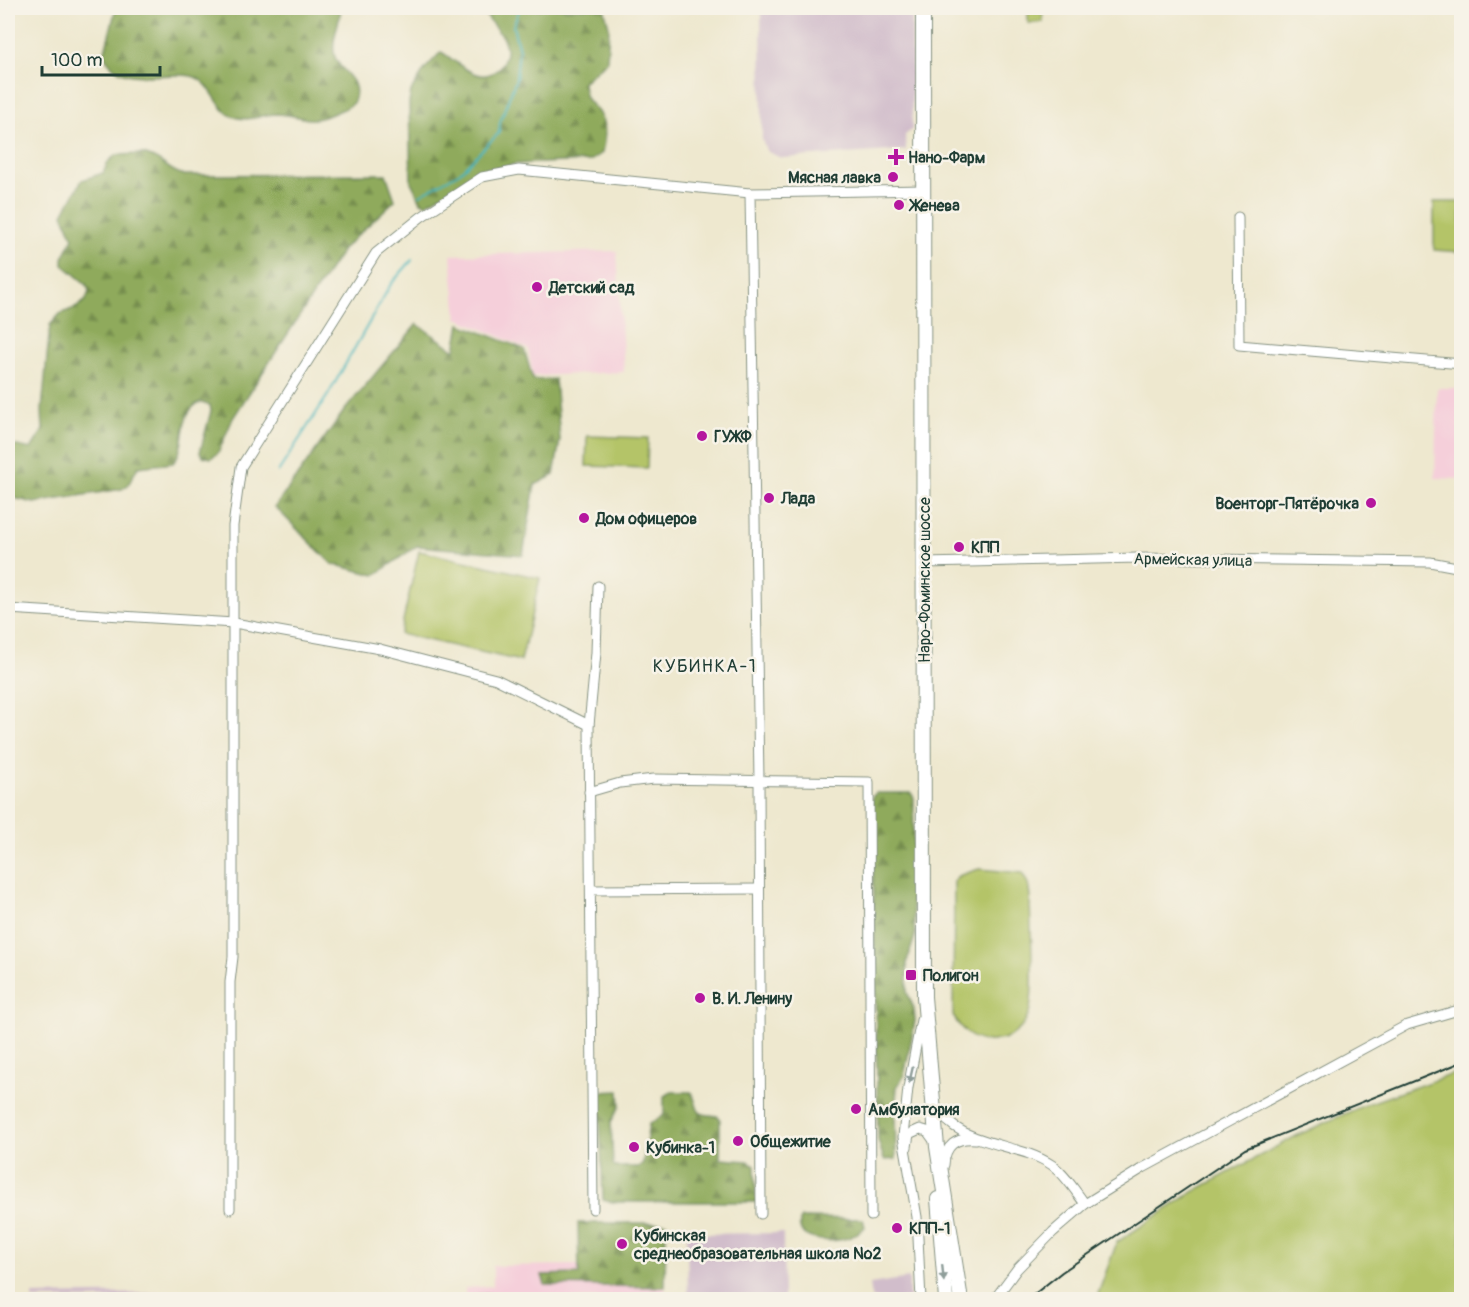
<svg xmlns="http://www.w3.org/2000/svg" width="1469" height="1307" font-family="Pangolin,sans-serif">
  <defs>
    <pattern id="forest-firs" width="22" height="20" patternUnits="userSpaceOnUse" patternTransform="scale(1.5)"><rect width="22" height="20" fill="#8faa5c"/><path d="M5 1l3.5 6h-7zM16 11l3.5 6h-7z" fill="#748c4d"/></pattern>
  </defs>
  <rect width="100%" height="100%" fill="#f7f3e8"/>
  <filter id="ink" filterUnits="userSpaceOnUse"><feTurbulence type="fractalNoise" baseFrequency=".0167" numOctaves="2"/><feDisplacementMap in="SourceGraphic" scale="12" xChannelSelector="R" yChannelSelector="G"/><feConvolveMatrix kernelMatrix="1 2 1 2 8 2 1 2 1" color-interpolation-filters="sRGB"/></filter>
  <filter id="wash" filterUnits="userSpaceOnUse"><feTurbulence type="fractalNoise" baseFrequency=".008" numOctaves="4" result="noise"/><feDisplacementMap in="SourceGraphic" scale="24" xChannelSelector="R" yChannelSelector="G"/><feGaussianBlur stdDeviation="1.35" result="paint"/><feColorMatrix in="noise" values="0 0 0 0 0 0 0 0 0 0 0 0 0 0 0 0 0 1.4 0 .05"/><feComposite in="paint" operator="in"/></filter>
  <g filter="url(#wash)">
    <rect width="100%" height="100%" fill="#eee8cf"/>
    <!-- built -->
    <g fill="#f5cfda">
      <path d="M 617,251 L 624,372 L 533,376 L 528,349 L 457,318 L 451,255 Z"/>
      <path d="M 1437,388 L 1461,388 L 1461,479 L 1435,478 Z"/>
      <path d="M 578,1223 L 666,1223 L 665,1299 L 465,1299 L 465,1288 L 493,1286 L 493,1266 L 579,1265 Z"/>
    </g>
    <!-- industrial -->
    <g fill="#d1bdcb">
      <path d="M 761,8 L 912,8 L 912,130 L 905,135 L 906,150 L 782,158 L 768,152 L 762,140 Z"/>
      <path d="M 783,1233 L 784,1299 L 688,1299 L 687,1234 Z"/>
      <path d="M 909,1278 L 909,1299 L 872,1299 L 870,1284 Z"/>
      <path d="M 217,1292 L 222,1299 L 32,1299 L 32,1295 Z"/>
    </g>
    <!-- forest -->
    <g fill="url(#forest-firs)" stroke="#577448" stroke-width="1.5">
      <path d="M 116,8 L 341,8 C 340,22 330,43 335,57 C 340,72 362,79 354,101 C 351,107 344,109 339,111 C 304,127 308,115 277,114 C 261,114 249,123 232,116 C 215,108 212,80 191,76 C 162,71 120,88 104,55 Z"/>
      <path d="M 483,8 L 604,8 L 609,27 L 607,61 L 583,82 C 584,107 595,102 602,119 C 607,130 604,142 602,153 L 590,161 L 515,164 L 479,174 L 426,204 L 421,202 L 411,182 L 409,103 L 411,91 L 425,69 L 441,52 C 457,61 479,87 498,69 C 503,64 507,55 506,48 C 504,32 486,22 483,8 Z"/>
      <path d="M 143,154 C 164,159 165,170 184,175 L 386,174 L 395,200 L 343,249 L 233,418 L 218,453 L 211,458 L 203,456 L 200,452 L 211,411 L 210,405 L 200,402 C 176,414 189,445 173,463 L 138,467 L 128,485 L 122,489 L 34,503 L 10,497 L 8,494 L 8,444 L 31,449 L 43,430 L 42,410 L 50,325 L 60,314 L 77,307 L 86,300 L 89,291 L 86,284 L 63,265 L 63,258 L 73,238 L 63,214 L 82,180 L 103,173 L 108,162 L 116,155 Z"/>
      <path d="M 417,324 L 455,350 L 460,324 L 524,349 L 533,380 L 555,379 L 560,440 L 554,475 L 535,485 L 523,555 L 417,546 L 375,575 L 332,564 L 275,507 L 344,411 Z"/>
      <path d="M 876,793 L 911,793 L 914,798 L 912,901 L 915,936 L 907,961 L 907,992 L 914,1009 L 915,1021 L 904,1076 L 897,1087 L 895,1112 L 896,1159 L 884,1160 L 878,1140 L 872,797 Z"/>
      <path d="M 619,1091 L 620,1106 L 611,1122 L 613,1164 L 615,1167 L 638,1167 L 643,1163 L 649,1124 L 664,1115 L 664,1096 L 672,1092 L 691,1092 C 702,1111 690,1114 718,1116 L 720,1120 L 720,1159 L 748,1161 L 755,1165 L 756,1202 L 610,1202 L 603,1200 L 599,1092 Z"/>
      <path d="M 801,1218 L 863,1219 L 865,1227 C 859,1233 853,1237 844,1239 C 829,1243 792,1241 801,1218 Z"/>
      <path d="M 578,1223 L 666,1223 L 665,1287 L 545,1285 L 542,1275 L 579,1274 Z"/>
    </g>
    <!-- green -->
    <g fill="#b4c467" stroke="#6a804e" stroke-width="1.5">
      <path d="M 1028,8 L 1042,8 L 1043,22 L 1028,23 Z"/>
      <path d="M 1434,202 L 1461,202 L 1461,252 L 1434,250 Z"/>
      <path d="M 587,436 L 648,438 L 647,468 L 586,466 Z"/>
      <path d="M 419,551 L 540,578 L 521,661 L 400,634 Z"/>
      <path d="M 979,869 L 1022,873 L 1028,883 L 1030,897 C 1030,923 1036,995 1028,1016 C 1022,1031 1009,1039 993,1041 C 974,1043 963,1032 953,1016 L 954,881 L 958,876 Z"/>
      <path d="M 1461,1071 L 1461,1299 L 1101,1299 L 1098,1294 L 1117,1242 L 1193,1192 L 1298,1135 L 1367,1104 Z"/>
      <path d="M 519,1294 L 519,1299 L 478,1299 L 478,1295 Z"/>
    </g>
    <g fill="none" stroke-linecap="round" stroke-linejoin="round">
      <!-- stream -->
      <g stroke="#46b6bd" stroke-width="2">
        <path d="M 420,195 L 460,172 L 499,133 L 500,122 L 516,79 L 519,50 L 513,26 L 520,8"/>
        <path d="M 278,472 L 328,395 L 391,284 L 412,260"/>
      </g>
    </g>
  </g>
  <g filter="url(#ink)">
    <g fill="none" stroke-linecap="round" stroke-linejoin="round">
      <defs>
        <g id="minor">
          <path d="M 750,193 L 759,781 L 761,1214"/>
          <path d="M 1238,217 L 1239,345 L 1462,364"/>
          <path d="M 924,563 L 1138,558 L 1430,562 L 1462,568"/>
          <path d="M 8,609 L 234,623 L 380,649 L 496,679 L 589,725"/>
          <path d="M 589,792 L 620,783 L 654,779 L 869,782 L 871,1216"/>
          <path d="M 592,890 L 759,889"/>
          <path d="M 935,1105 C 957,1147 1016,1141 1052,1165 C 1065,1174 1076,1192 1085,1204"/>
          <path d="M 907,1147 L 909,1134 L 920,1129 L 927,1131 L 935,1142"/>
          <path d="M 944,1165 C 945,1145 956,1137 976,1139"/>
          <path d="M 230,1209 L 230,982 L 233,957 L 233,526 L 241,467 L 376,253 L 421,217 L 482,177 L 519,170 L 750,193 L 925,190"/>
          <path d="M 593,1209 L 589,725 L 596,653 L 598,586"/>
          <path d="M 921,1300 L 917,1217 L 903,1137 L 908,1088 L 921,1020"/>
          <path d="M 994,1300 L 1017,1269 L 1053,1232 L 1085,1204 L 1143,1168 L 1407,1025 L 1462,1009"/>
        </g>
        <g id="secondary">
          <path d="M 923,8 L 924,997 L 937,1147 L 961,1300"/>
          <path d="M 938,1199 L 946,1300"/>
        </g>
      </defs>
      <!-- minor casing -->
      <use href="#minor" stroke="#869282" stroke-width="11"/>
      <!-- secondary casing -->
      <use href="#secondary" stroke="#869282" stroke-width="16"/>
      <!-- minor -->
      <use href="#minor" stroke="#fff" stroke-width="9"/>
      <!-- secondary -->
      <use href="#secondary" stroke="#fff" stroke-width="14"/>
      <!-- rail -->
      <path stroke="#1f3d34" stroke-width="2" d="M 1027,1300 L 1062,1272 L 1245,1149 L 1462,1062"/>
    </g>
    <!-- one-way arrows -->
    <defs><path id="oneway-solid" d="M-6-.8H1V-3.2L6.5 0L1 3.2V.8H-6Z" transform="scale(1.5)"/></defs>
    <g fill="#8f9e9a">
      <use href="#oneway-solid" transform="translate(911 1075) rotate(103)"/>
      <use href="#oneway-solid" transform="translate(943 1273) rotate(84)"/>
    </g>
  </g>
  <!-- markers -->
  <g fill="#b5179e" stroke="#f7f3e8" stroke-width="2">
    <path d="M893 148h6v6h6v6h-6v6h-6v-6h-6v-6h6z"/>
    <circle cx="893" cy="177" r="6"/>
    <circle cx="899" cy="205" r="6"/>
    <circle cx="537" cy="287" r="6"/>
    <circle cx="702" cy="436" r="6"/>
    <circle cx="769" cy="498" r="6"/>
    <circle cx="1371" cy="503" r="6"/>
    <circle cx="584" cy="518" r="6"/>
    <circle cx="959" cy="547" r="6"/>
    <rect x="905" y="969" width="12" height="12" rx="3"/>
    <circle cx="700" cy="998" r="6"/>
    <circle cx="856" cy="1109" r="6"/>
    <circle cx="738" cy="1141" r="6"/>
    <circle cx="634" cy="1147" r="6"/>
    <circle cx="897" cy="1228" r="6"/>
    <circle cx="622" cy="1244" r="6"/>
  </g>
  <g text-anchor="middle" stroke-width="5" stroke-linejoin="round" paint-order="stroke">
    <!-- poi labels -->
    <g font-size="16" font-weight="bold" fill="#1f3d34" stroke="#f7f3e8" text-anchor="start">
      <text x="908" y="163">Нано-Фарм</text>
      <text x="881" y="183" text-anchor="end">Мясная лавка</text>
      <text x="911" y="211">Женева</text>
      <text x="549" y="293">Детский сад</text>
      <text x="714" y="442">ГУЖФ</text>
      <text x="781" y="504">Лада</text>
      <text x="1359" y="509" text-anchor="end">Военторг-Пятёрочка</text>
      <text x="596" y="524">Дом офицеров</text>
      <text x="971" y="553">КПП</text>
      <text x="923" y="981">Полигон</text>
      <text x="712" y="1004">В. И. Ленину</text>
      <text x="868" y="1115">Амбулатория</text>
      <text x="750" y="1147">Общежитие</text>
      <text x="646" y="1153">Кубинка-1</text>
      <text x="909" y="1234">КПП-1</text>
      <text x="634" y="1241">Кубинская<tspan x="634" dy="18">среднеобразовательная школа №2</tspan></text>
    </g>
    <!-- street labels -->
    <g font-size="16" fill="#1f3d34" stroke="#f7f3e8">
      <text transform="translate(1193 559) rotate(1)" y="6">Армейская улица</text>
      <text transform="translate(924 580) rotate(-90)" y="6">Наро-Фоминское шоссе</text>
    </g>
    <!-- neighbourhood labels -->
    <g font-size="18" letter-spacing="1.5" fill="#1f3d34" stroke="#f7f3e8">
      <text x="705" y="672">КУБИНКА-1</text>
    </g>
  </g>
  <!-- margin -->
  <rect width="1469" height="1307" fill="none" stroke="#f7f3e8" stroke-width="30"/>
  <!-- scale -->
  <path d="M42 66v9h118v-9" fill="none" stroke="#1f3d34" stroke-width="3"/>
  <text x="51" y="66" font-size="18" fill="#1f3d34" stroke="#f7f3e8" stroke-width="4.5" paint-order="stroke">100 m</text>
</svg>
